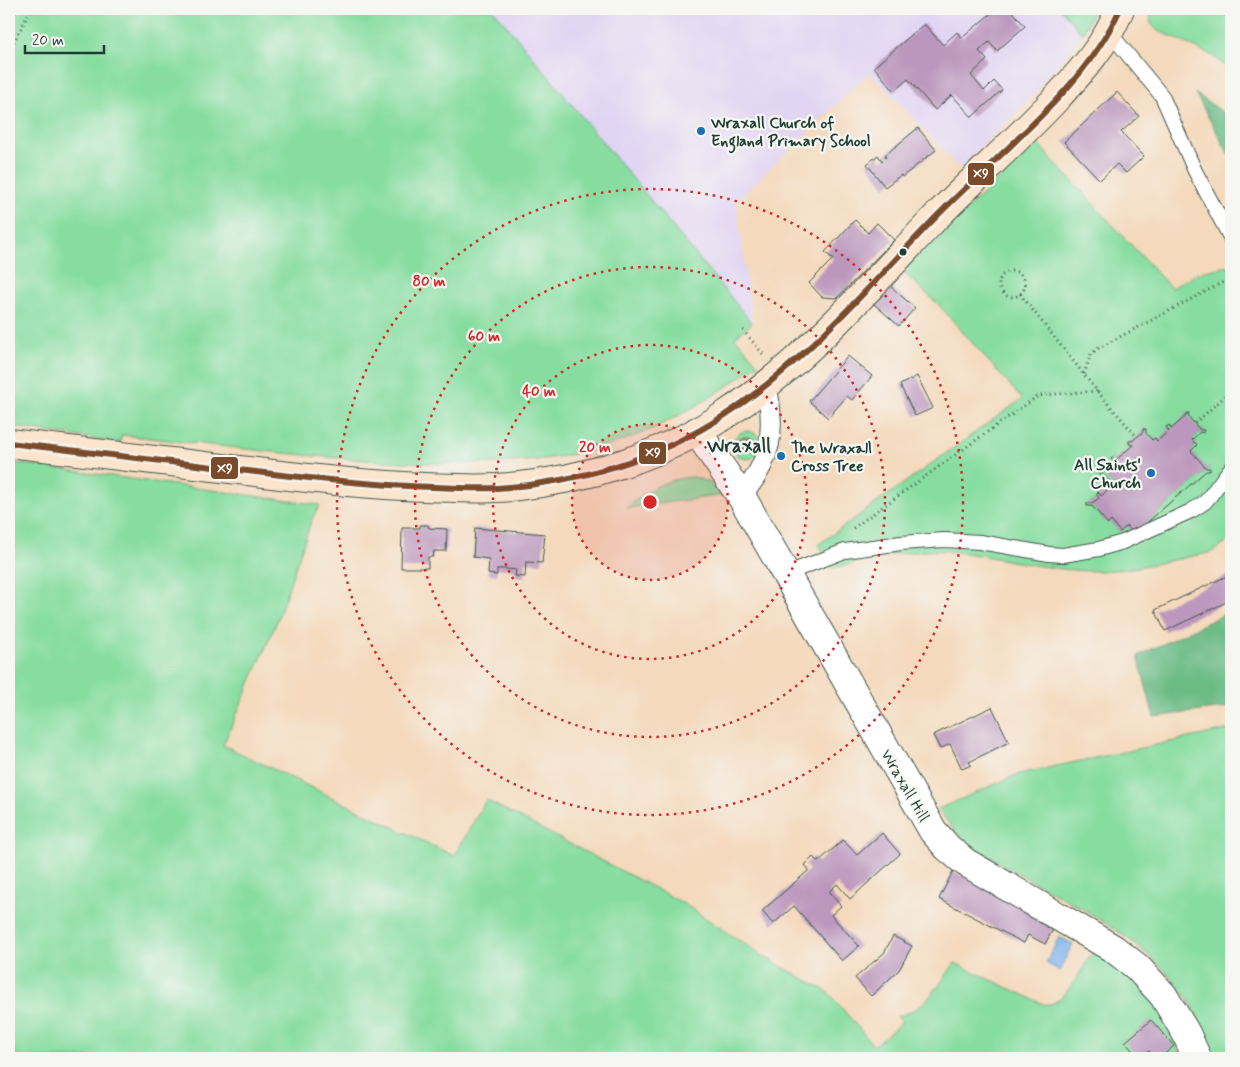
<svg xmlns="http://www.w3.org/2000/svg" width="1240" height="1067" font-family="Mynerve,sans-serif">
  <rect width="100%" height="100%" fill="#f6f6f2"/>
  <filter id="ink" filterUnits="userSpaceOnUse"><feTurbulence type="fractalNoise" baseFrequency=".02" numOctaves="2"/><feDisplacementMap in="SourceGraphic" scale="10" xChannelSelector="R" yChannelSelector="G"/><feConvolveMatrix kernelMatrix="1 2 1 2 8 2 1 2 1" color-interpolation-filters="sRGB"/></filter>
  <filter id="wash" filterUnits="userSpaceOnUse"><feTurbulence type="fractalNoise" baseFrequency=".0096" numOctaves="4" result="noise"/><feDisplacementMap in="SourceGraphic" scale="20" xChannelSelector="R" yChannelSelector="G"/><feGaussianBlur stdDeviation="1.12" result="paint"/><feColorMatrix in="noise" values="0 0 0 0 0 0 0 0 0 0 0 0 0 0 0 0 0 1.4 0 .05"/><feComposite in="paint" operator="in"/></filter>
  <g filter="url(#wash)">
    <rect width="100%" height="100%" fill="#f4d9bc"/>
    <!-- built -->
    <path fill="#e2d4f3" d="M 493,9 L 1061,9 L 1082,34 L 1035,93 L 960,168 L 870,72 L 736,201 L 752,323 Z"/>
    <!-- green -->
    <g fill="#87dda0" stroke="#538d6a" fill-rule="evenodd">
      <path d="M 9,9 L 493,9 L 752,323 L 735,337 L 758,364 C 712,399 662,429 606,446 C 548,464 486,464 426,463 C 324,460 223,446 122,435 L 120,443 L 9,426 Z"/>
      <path d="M 1061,9 L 1095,9 L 1082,34 Z"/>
      <path d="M 1150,9 L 1231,9 L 1231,71 L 1213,56 L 1157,30 L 1151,24 Z"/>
      <path d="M 1037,143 L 1171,288 L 1200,272 L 1229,266 L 1231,271 L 1231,539 L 1216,550 L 1209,553 C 1174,559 1135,570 1100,571 C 1049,572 999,556 948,551 C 909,548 870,560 832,568 L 819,544 L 1022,399 L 938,304 L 905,274 L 905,267 ZM 1186,413 L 1189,413 L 1188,416 L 1200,430 L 1204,430 L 1203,433 L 1200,432 L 1192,440 L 1197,445 L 1191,451 L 1206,468 L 1210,468 L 1134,534 L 1127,526 L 1120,532 L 1111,521 L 1108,524 L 1092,506 L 1087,506 L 1087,504 L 1092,503 L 1099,498 L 1096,494 L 1098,492 L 1101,496 L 1113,485 L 1103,474 L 1098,474 L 1098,471 L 1103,472 L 1114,462 L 1111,459 L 1113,457 L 1116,460 L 1133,445 L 1129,444 L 1129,442 L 1132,441 L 1143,432 L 1143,429 L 1146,429 L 1146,433 L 1152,440 L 1155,438 L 1157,441 L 1169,431 L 1169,426 L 1171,429 L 1186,416 Z"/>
      <circle cx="747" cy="445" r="14"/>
      <path d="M 9,462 L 320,505 L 312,519 L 276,624 L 223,745 L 454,856 L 486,800 L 681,902 L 763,956 L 828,992 L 874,1046 L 902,1022 L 897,1016 C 925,1011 939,984 955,963 L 1041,1003 C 1043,1004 1046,1005 1049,1004 C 1065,1003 1086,962 1095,949 L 1127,972 L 1160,1010 L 1183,1058 L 9,1058 Z"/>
      <path d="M 694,477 L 708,482 L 724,495 L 627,508 C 646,490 667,478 694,477 Z"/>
      <path d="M 1231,729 L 1231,1058 L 1214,1058 C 1206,1038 1200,1017 1188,999 C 1138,926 1047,893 974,848 L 955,831 L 938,809 L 1019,774 Z"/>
    </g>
    <!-- forest -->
    <g fill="#6dbc86" stroke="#467c5d">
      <path d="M 1195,93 L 1231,118 L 1231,158 Z"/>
      <path d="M 1231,611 L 1231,705 L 1224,708 L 1154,717 L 1138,656 Z"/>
    </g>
    <!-- water -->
    <path fill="#7bb1ea" stroke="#4d778f" d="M 1059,937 L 1073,944 L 1060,971 L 1046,963 Z"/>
    <g id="blocks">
      <!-- building -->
      <g fill="#bb97bd">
        <path d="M 996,9 L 1010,9 L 1025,26 L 997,51 L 989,42 L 979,51 L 987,60 L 971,75 L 984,91 L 994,81 L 1002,90 L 972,117 L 952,95 L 935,110 L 908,79 L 894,91 L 874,67 L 924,24 L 943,45 L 957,32 L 962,38 Z"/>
        <path d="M 1117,92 L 1139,116 L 1121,132 L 1144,156 L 1126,173 L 1117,164 L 1100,180 L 1064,142 Z"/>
        <path d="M 918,128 L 936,150 L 902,177 L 901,175 L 885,187 L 867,164 L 878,155 L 882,161 L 886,157 L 885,155 Z"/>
        <path d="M 855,220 L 868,233 L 877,223 L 894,240 L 837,298 L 822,297 L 809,283 L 833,259 L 825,252 Z"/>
        <path d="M 889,285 L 915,308 L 899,326 L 873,303 Z"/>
        <path d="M 848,356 L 872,376 L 852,400 L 847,396 L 828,418 L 809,401 Z"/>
        <path d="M 917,376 L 933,408 L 915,416 L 900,385 Z"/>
        <path d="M 1186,413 L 1189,413 L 1188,416 L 1200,430 L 1204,430 L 1203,433 L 1200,432 L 1192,440 L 1197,445 L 1191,451 L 1206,468 L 1210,468 L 1210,471 L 1206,471 L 1134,534 L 1127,526 L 1120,532 L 1111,521 L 1108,524 L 1092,506 L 1087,506 L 1087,503 L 1092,503 L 1099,498 L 1096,494 L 1098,492 L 1101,496 L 1113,485 L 1103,474 L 1098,474 L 1098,471 L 1103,472 L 1114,462 L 1111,459 L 1113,457 L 1116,460 L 1133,445 L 1129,444 L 1129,441 L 1132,441 L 1143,432 L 1143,429 L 1146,429 L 1146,433 L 1152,440 L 1155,438 L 1157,441 L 1169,431 L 1166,427 L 1169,425 L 1171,429 L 1186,416 Z"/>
        <path d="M 420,525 L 428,525 L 429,528 L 447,529 L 446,551 L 434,551 L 433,557 L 428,557 L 428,568 L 401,568 L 402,528 L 420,528 Z"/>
        <path d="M 475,528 L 545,534 L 542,563 L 526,562 L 525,577 L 515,576 L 516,570 L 507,569 L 497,569 L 497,575 L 488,574 L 489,559 L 473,557 Z"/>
        <path d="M 1231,574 L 1231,600 L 1165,631 L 1155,610 Z"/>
        <path d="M 992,707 L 1009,742 L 969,762 L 971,765 L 962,769 L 950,744 L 940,749 L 933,735 Z"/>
        <path d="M 882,833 L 900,854 L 850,899 L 837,884 L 829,892 L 841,906 L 831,915 L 859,946 L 842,961 L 794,906 L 773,924 L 762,911 L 809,870 L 805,865 L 813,857 L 818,862 L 843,840 L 857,855 Z"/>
        <path d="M 953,871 L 1056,924 L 1045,944 L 1028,935 L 1024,943 L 939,899 Z"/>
        <path d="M 893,936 L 912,946 L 899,970 L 871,996 L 855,978 L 884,953 Z"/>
        <path d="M 1151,1020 L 1174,1046 L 1160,1058 L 1156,1058 L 1149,1051 L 1139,1058 L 1125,1042 Z"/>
      </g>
    </g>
  </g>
  <g filter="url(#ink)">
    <use href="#blocks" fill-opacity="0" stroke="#3f5448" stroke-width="1"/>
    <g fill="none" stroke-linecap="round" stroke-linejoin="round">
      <defs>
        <g id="service">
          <path d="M 1110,33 L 1162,96 L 1195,171 L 1231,239"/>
          <path d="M 785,574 L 845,551 L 901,543 L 944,540 L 980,542 L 1049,554 L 1063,555 L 1099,549 L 1123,542 L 1191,511 L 1205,502 L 1210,496 L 1231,468"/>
        </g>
        <path id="pedestrian" d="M 741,496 C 772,461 776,429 766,384"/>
        <path id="minor" d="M 697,431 L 744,501 L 933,831 L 948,848 L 965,862 L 1114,949 L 1137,967 L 1163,995 L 1186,1033 L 1197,1058"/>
        <path id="secondary" d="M 9,443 C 91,453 173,463 256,472 C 312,479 368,485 425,487 C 454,488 482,490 510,487 C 585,480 662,456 725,415 C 806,362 869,287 935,218 C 973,179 1014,143 1052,103 C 1079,74 1105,47 1120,9"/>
      </defs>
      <!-- service casing -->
      <use href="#service" stroke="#3f5448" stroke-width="16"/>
      <!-- pedestrian casing -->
      <use href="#pedestrian" stroke="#3f5448" stroke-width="22"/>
      <!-- minor casing -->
      <use href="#minor" stroke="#3f5448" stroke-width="30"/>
      <!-- secondary casing -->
      <use href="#secondary" stroke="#3f5448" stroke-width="30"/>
      <!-- path -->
      <g stroke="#3f5448" stroke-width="3" stroke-dasharray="1 4" stroke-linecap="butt">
        <path d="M 1083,9 L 1088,15"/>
        <path d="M 9,51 L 31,9"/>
        <circle cx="1012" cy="284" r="13"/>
        <path d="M 1020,294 L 1097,391 L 1137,437"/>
        <path d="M 743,330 L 763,354"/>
        <path d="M 1084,374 L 1091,354 L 1099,348 L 1231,278"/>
        <path d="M 1195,423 L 1231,391"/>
        <path d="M 853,528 L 1035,398 L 1043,395 L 1097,391"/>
      </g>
      <!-- service -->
      <use href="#service" stroke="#fff" stroke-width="14"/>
      <!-- pedestrian -->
      <use href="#pedestrian" stroke="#fff" stroke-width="20"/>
      <!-- minor -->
      <use href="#minor" stroke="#fff" stroke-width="28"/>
      <!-- secondary -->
      <use href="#secondary" stroke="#fce5cf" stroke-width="28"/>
      <defs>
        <path id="bus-1" d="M 9,443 C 91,453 174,462 256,472 C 314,479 373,485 432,487 C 454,488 475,489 497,488 C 577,483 658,459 725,415 C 806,362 868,287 935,218 C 996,155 1084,90 1120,9"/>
      </defs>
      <!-- bus-1 casing -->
      <use href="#bus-1" stroke="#f6f6f2" stroke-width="10"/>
      <!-- bus-1 -->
      <use href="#bus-1" stroke="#7a4b2a" stroke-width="6"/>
    </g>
    <!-- trees -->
    <circle fill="#8a957d" cx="747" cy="445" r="8"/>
  </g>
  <!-- distance rings -->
  <circle cx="650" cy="502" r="78" fill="#d62828" fill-opacity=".12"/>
  <g fill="none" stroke="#d62828" stroke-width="2.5" stroke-dasharray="2.5 5">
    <circle cx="650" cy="502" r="78"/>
    <circle cx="650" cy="502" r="157"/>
    <circle cx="650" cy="502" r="235"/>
    <circle cx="650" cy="502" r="313"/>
  </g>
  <!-- markers -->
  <g fill="#1f6fb2" stroke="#f6f6f2" stroke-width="2">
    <circle cx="701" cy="131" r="5"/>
    <circle cx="781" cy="456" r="5"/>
    <circle cx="1151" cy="473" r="5"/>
  </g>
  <circle fill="#1f3d34" stroke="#f6f6f2" stroke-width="2" cx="903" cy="252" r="4.5"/>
  <g text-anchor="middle" stroke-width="4.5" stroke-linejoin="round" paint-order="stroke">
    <!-- poi labels -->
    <g font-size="16" font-weight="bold" fill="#1f3d34" stroke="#f6f6f2" text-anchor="start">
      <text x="711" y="128">Wraxall Church of<tspan x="711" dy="18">England Primary School</tspan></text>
      <text x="791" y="453">The Wraxall<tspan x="791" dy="18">Cross Tree</tspan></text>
      <text x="1141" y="470" text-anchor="end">All Saints'<tspan x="1141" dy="18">Church</tspan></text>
    </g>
    <!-- street labels -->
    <g font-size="16" fill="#1f3d34" stroke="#f6f6f2">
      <text transform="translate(906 785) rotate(60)" y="6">Wraxall Hill</text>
    </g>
    <!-- quarter labels -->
    <g font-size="19" font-weight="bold" fill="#1f3d34" stroke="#f6f6f2">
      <text x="739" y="452">Wraxall</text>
    </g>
  </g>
  <circle cx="650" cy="502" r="8" fill="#d62828" stroke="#f6f6f2" stroke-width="2.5"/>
  <g font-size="15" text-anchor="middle" font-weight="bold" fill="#d62828" stroke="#f6f6f2" stroke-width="4.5" stroke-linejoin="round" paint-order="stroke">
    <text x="429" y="286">80 m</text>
    <text x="484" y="341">60 m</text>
    <text x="539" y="396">40 m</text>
    <text x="595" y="452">20 m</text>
  </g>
  <g stroke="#f6f6f2" stroke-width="2">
    <rect x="967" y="162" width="28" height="24" rx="5" fill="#7a4b2a"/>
    <rect x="638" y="441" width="29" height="24" rx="5" fill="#7a4b2a"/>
    <rect x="210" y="456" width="29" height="24" rx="5" fill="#7a4b2a"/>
  </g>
  <g font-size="14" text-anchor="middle" font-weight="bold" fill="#fff">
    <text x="981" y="178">X9</text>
    <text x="653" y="457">X9</text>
    <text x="225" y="473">X9</text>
  </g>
  <!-- margin -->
  <rect width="1240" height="1067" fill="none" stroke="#f6f6f2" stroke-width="30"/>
  <!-- scale -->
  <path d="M25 45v8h79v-8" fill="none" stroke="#1f3d34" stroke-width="2.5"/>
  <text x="32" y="45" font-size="15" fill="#1f3d34" stroke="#f6f6f2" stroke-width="4" paint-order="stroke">20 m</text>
</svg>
